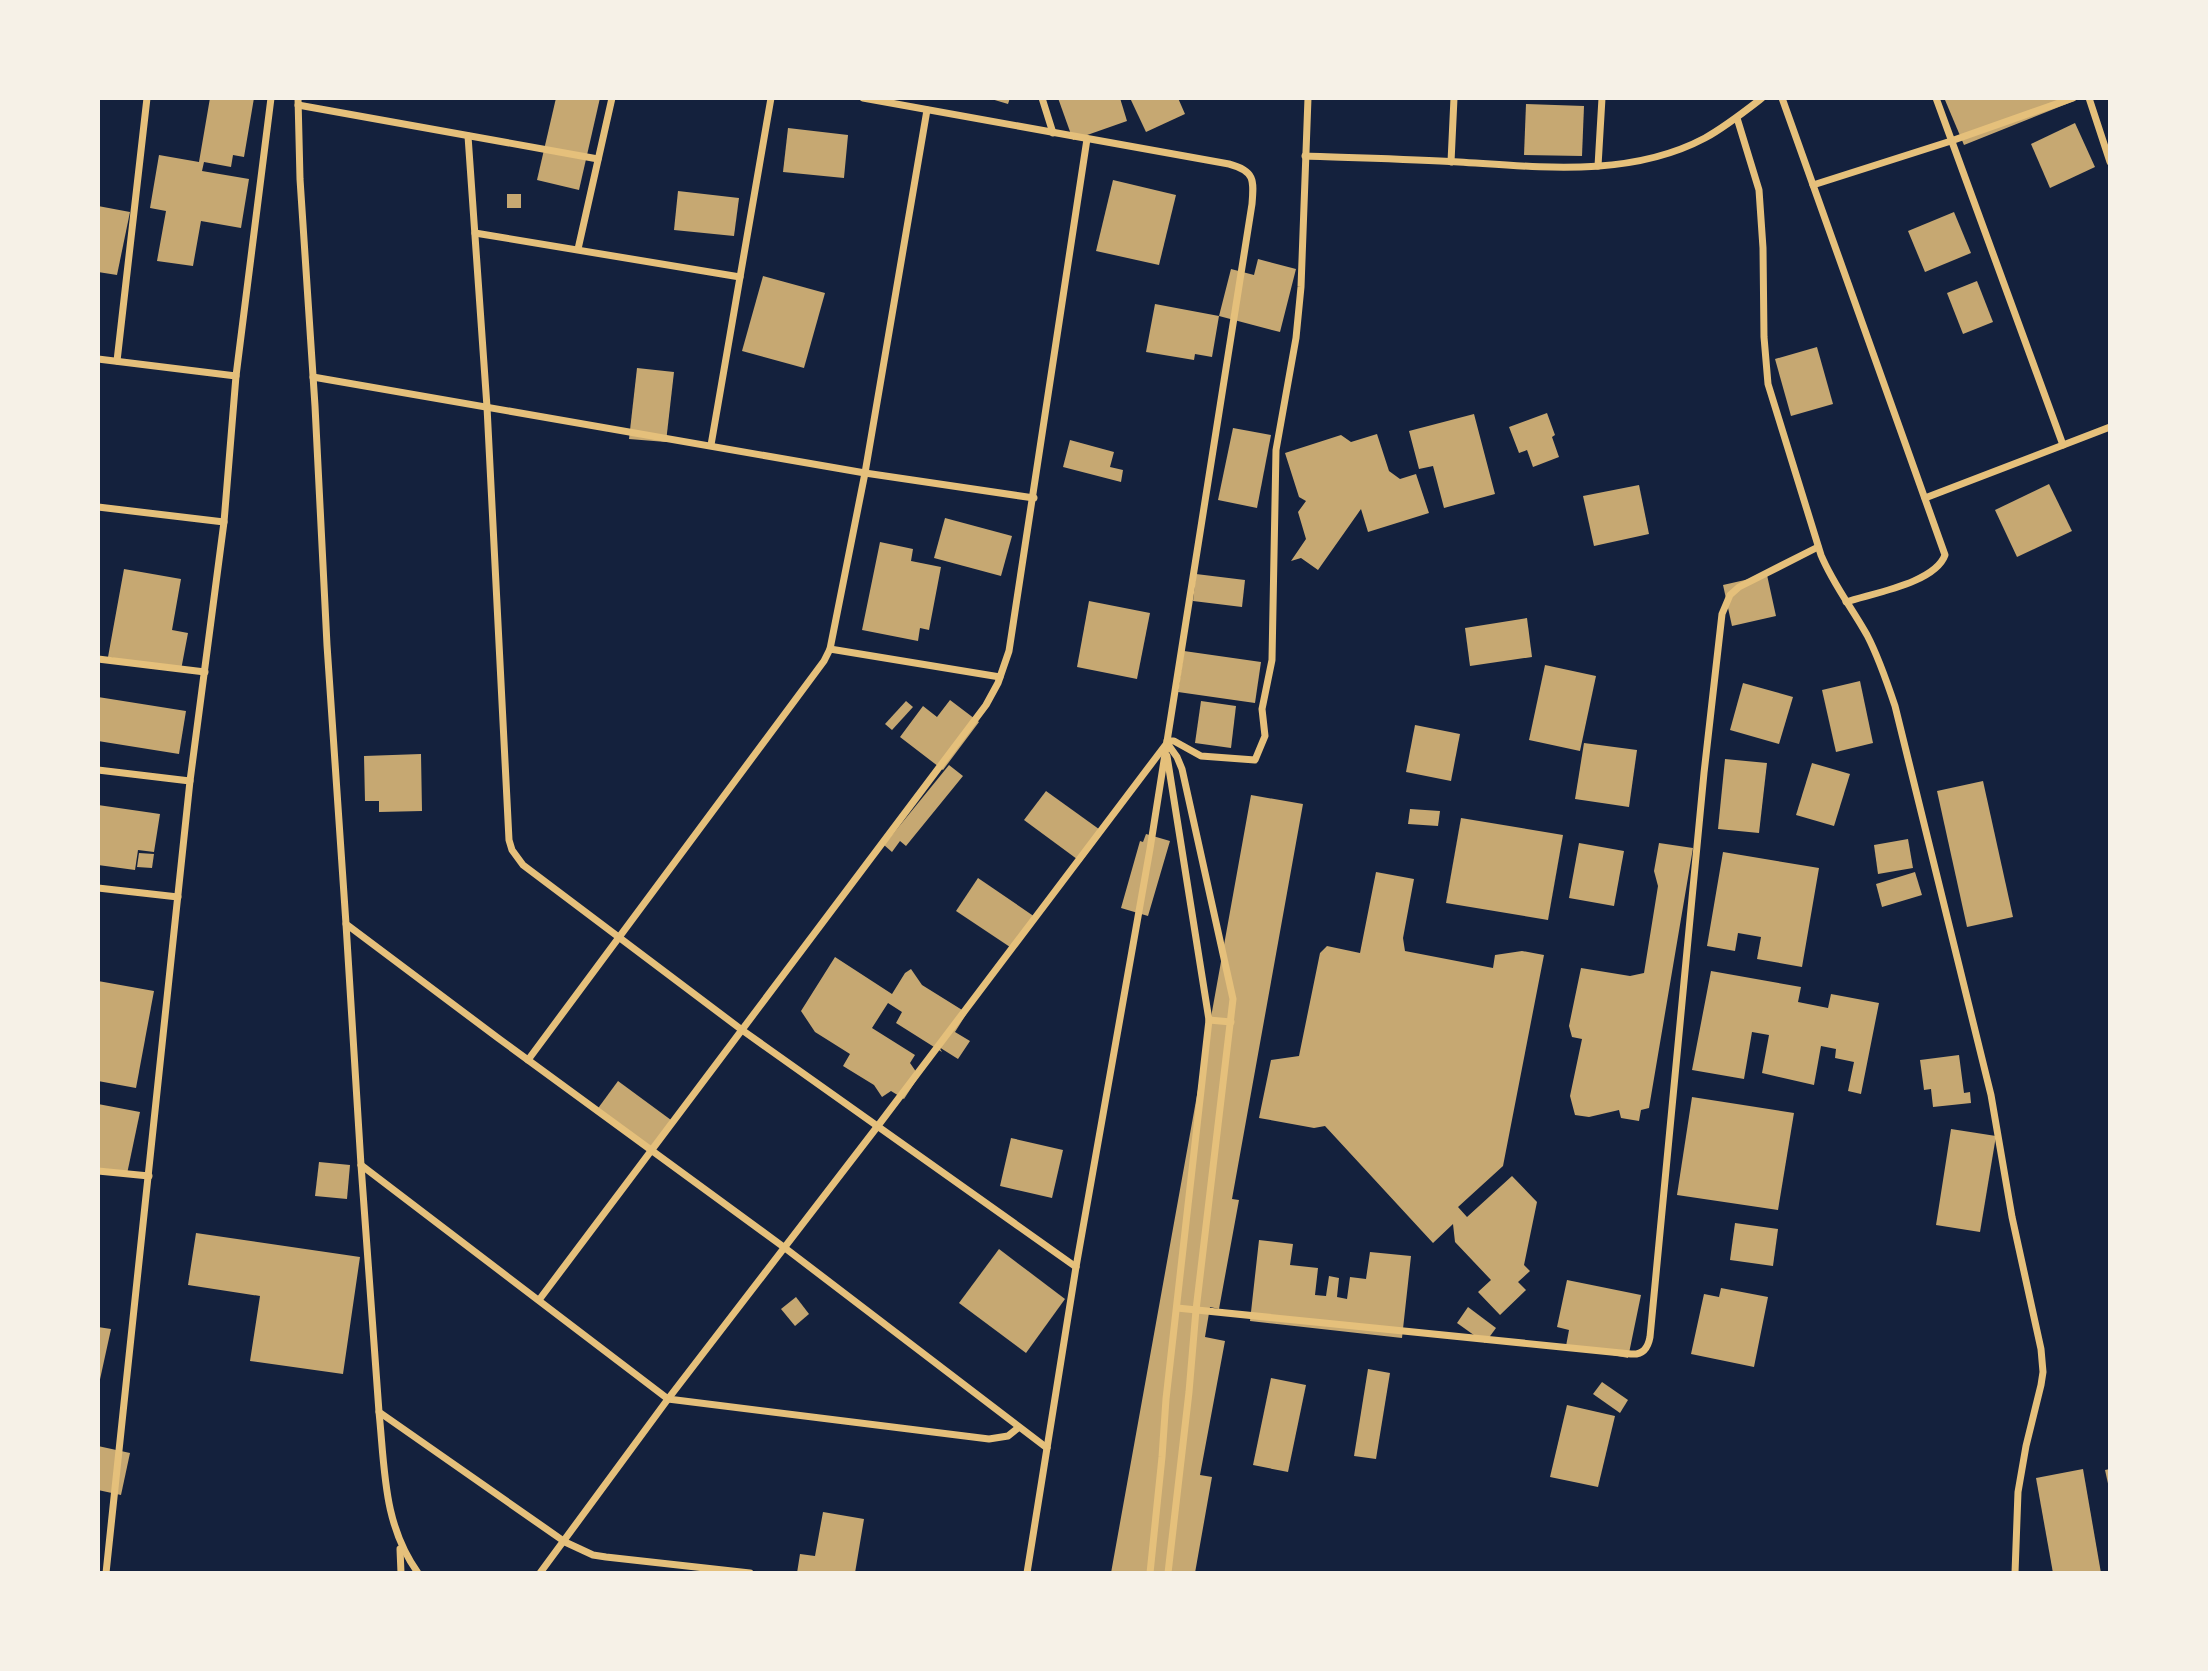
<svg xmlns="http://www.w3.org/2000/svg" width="2208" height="1671" font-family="'Space Grotesk',sans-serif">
  <rect width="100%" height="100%" fill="#14213d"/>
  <!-- building -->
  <g fill="#c6a872">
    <path d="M 210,98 L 254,98 L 244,157 L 233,155 L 231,167 L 204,162 L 202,171 L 249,179 L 241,228 L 201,221 L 193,266 L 157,261 L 166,211 L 150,208 L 159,155 L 199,162 Z"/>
    <path d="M 556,98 L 600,98 L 579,190 L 537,180 Z"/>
    <path d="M 988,98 L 1010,98 L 1008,104 Z"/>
    <path d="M 1058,98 L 1120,98 L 1127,121 L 1073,140 Z"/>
    <path d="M 1130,98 L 1178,98 L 1185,114 L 1146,132 Z"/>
    <path d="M 1951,98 L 2072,98 L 2074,101 L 1964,145 L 1945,100 Z"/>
    <path d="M 1526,104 L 1584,106 L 1582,156 L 1524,155 Z"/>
    <path d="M 2075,123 L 2095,167 L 2050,188 L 2031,144 Z"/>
    <path d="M 788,128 L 848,135 L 844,178 L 783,172 Z"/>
    <path d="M 1113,180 L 1176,195 L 1159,265 L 1096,251 Z"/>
    <path d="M 678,191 L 739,198 L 734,236 L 674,230 Z"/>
    <rect x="507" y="194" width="14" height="14"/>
    <path d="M 98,206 L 130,212 L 117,275 L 98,272 Z"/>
    <path d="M 1954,212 L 1971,253 L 1925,272 L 1908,231 Z"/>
    <path d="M 1258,259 L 1296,269 L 1280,332 L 1219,316 L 1231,269 L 1254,275 Z"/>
    <path d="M 763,276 L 825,293 L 804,368 L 742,351 Z"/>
    <path d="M 1977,281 L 1993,322 L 1963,334 L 1947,293 Z"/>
    <path d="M 1155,304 L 1219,316 L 1212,357 L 1195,354 L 1194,360 L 1146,352 Z"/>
    <path d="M 1817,347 L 1833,404 L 1791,416 L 1775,359 Z"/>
    <path d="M 637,368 L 674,372 L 666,442 L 629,439 Z"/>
    <path d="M 1547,413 L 1555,435 L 1552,437 L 1559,457 L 1533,467 L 1527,450 L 1519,453 L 1509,427 Z"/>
    <path d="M 1474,414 L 1495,494 L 1444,508 L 1433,466 L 1419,469 L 1409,431 Z"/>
    <path d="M 1233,428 L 1271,435 L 1257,508 L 1218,500 Z"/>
    <path d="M 1377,434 L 1389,471 L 1400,479 L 1416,474 L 1429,513 L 1368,532 L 1361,509 L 1318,570 L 1301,558 L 1291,561 L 1306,539 L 1298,512 L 1306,501 L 1299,497 L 1285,453 L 1341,435 L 1351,442 Z"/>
    <path d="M 1070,440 L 1114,452 L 1110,467 L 1123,470 L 1121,482 L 1063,467 Z"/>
    <path d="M 2049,484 L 2072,531 L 2017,557 L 1995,510 Z"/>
    <path d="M 1639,485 L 1649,534 L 1594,546 L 1583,496 Z"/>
    <path d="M 945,518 L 1012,536 L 1001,576 L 934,558 Z"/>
    <path d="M 880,542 L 913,549 L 911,561 L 941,567 L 929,630 L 920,628 L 918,641 L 862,630 Z"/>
    <path d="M 124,569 L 181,579 L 172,630 L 188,633 L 181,670 L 108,657 Z"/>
    <path d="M 1196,574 L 1245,580 L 1242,607 L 1193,601 Z"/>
    <path d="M 1767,575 L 1776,616 L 1732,626 L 1723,585 Z"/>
    <path d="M 1089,601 L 1150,613 L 1137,679 L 1077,667 Z"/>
    <path d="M 1527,618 L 1532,657 L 1470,666 L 1465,628 Z"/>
    <path d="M 1184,651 L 1261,662 L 1255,703 L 1178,692 Z"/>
    <path d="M 1545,665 L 1596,676 L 1580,751 L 1529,740 Z"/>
    <path d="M 1860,681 L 1873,743 L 1836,752 L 1822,690 Z"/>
    <path d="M 1743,683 L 1793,697 L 1779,744 L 1730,730 Z"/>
    <path d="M 98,697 L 186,711 L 179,754 L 98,741 Z"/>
    <path d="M 950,700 L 979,722 L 943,770 L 900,737 L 923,706 L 937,717 Z"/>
    <path d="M 906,701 L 913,707 L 892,730 L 885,724 Z"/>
    <path d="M 1201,701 L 1236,706 L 1231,748 L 1195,743 Z"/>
    <path d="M 1415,725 L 1460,734 L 1451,781 L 1406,772 Z"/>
    <path d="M 1584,743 L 1637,750 L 1629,807 L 1575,799 Z"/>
    <path d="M 421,754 L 422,811 L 379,812 L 379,801 L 365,801 L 364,756 Z"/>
    <path d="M 1725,759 L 1767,763 L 1759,833 L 1718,829 Z"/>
    <path d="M 1812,763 L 1850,774 L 1834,826 L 1796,815 Z"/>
    <path d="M 949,765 L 963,776 L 906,846 L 900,841 L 892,852 L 884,845 Z"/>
    <path d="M 1983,781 L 2013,917 L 1967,927 L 1937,791 Z"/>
    <path d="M 1046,791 L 1103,832 L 1081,862 L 1024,820 Z"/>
    <path d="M 1251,795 L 1303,804 L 1232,1199 L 1239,1200 L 1219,1309 L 1210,1307 L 1205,1337 L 1225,1341 L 1200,1475 L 1212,1477 L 1195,1573 L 1111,1573 Z"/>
    <path d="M 98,805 L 160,814 L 154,852 L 138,850 L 135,870 L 98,865 Z"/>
    <path d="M 1410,809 L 1440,811 L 1438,826 L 1408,824 Z"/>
    <path d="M 1461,818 L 1563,835 L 1548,920 L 1446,903 Z"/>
    <path d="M 1146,834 L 1170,841 L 1148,916 L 1121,908 L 1140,841 L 1143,842 Z"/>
    <path d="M 1908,839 L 1913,868 L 1878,874 L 1874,845 Z"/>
    <path d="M 1579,843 L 1624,851 L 1614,906 L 1569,898 Z"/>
    <path d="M 1659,843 L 1693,848 L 1649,1108 L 1641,1110 L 1639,1121 L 1621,1118 L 1619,1110 L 1589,1117 L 1575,1115 L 1570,1096 L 1582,1039 L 1572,1037 L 1569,1026 L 1581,968 L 1630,976 L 1644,973 L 1658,886 L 1654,871 Z"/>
    <path d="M 1723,852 L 1819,868 L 1802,967 L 1757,959 L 1761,937 L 1738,933 L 1735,951 L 1707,946 Z"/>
    <path d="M 139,853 L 154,854 L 152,868 L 137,867 Z"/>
    <path d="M 1376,872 L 1414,879 L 1403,938 L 1405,951 L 1493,968 L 1495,955 L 1522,951 L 1544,955 L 1503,1166 L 1458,1207 L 1467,1217 L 1512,1176 L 1537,1202 L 1524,1265 L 1530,1271 L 1518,1282 L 1526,1290 L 1500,1315 L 1478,1292 L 1491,1280 L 1455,1242 L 1453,1224 L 1433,1243 L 1325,1126 L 1314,1128 L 1259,1118 L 1271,1060 L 1299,1056 L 1320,953 L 1327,946 L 1360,953 Z"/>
    <path d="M 1915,872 L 1922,895 L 1882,907 L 1876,884 Z"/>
    <path d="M 978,878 L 1035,917 L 1013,949 L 956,911 Z"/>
    <path d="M 835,957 L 892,994 L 905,973 L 911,969 L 922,985 L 967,1013 L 955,1032 L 970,1041 L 958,1059 L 939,1047 L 942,1052 L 896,1023 L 902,1012 L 888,1003 L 872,1028 L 915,1055 L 910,1063 L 919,1076 L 904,1099 L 891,1091 L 882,1097 L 874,1085 L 843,1066 L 850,1054 L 815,1032 L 801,1011 Z"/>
    <path d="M 1711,971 L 1801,987 L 1798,1002 L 1828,1008 L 1831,994 L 1879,1003 L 1861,1094 L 1848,1091 L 1854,1062 L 1835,1058 L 1836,1049 L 1821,1046 L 1814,1085 L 1762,1073 L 1769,1035 L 1752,1032 L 1744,1079 L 1692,1070 Z"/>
    <path d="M 98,981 L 154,991 L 136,1088 L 98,1081 Z"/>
    <path d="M 1959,1055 L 1964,1093 L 1970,1092 L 1971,1103 L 1933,1107 L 1931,1089 L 1924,1090 L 1920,1060 Z"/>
    <path d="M 618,1081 L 671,1120 L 649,1149 L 596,1111 Z"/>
    <path d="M 1692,1097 L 1794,1113 L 1778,1210 L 1677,1195 Z"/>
    <path d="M 98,1104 L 140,1112 L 127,1174 L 98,1168 Z"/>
    <path d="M 1951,1129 L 1996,1136 L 1980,1232 L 1936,1225 Z"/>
    <path d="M 1011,1138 L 1063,1150 L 1052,1198 L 1000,1186 Z"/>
    <path d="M 319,1162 L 350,1165 L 347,1199 L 315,1196 Z"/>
    <path d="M 1735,1223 L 1778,1229 L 1773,1266 L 1730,1260 Z"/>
    <path d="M 196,1233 L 360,1257 L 343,1374 L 250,1361 L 260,1296 L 188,1285 Z"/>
    <path d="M 1259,1240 L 1293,1244 L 1290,1265 L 1318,1268 L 1315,1295 L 1326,1296 L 1329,1276 L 1339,1278 L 1337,1297 L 1347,1299 L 1350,1277 L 1366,1279 L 1370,1252 L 1411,1256 L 1402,1338 L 1250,1321 Z"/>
    <path d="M 999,1249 L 1065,1299 L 1026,1353 L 959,1303 Z"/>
    <path d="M 1567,1280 L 1641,1295 L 1628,1358 L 1566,1346 L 1569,1330 L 1557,1327 Z"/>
    <path d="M 1721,1288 L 1768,1297 L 1754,1367 L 1691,1354 L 1704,1294 L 1719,1297 Z"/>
    <path d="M 796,1297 L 809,1314 L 795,1326 L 781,1309 Z"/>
    <path d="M 1468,1307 L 1496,1328 L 1485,1343 L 1457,1323 Z"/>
    <path d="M 98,1327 L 111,1329 L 99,1384 L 98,1384 Z"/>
    <path d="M 1368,1369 L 1390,1373 L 1376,1459 L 1354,1456 Z"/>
    <path d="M 1271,1378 L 1306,1385 L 1288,1472 L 1253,1465 Z"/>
    <path d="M 1602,1382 L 1628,1400 L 1620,1413 L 1593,1394 Z"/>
    <path d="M 1567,1405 L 1615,1416 L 1598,1487 L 1550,1477 Z"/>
    <path d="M 98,1446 L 130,1453 L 121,1495 L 98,1490 Z"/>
    <path d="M 2083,1469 L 2101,1573 L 2053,1573 L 2036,1478 Z"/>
    <path d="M 2110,1469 L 2110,1488 L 2109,1488 L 2105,1470 Z"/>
    <path d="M 823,1512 L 864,1519 L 855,1573 L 797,1573 L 800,1554 L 815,1556 Z"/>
  </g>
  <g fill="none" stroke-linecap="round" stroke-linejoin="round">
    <!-- minor -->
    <g stroke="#e5c07b" stroke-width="7">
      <path d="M 298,98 L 300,179 L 315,406 L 327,645 L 346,924 L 498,1038 L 785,1248 L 1047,1448"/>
      <path d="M 863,98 L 1229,164 C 1255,171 1254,180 1252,204 L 1150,849 L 1076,1267 L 1027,1573"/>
      <path d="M 1042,98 L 1053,133"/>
      <path d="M 1782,98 L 1945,555 C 1935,583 1873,593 1846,602"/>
      <path d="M 1936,98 L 2063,445"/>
      <path d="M 2089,98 L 2110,162"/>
      <path d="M 298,105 L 598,159"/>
      <path d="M 1737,118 L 1759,190 L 1763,248 L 1764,337 L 1768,384 L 1821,555 C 1833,584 1852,608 1867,635 C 1879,658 1887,682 1895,706 L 1991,1095 L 2012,1217 L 2041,1349 L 2043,1372 L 2041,1385 L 2026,1446 L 2018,1492 L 2015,1573"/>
      <path d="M 468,136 L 487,407 L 509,840 L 512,850 L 523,865 L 742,1030 L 1076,1267"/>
      <path d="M 1305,156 C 1356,158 1408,159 1459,162 C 1540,167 1630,178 1705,138 C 1725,127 1744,112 1762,98"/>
      <path d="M 1451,162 L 1454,98"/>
      <path d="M 1598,166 L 1602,98"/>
      <path d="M 1813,185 L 1951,141 L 2073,98"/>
      <path d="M 475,233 L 740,277"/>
      <path d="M 578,249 L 612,98"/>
      <path d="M 98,359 L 236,376"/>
      <path d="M 117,361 L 147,98"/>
      <path d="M 313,377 L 865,473 L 1034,498"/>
      <path d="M 711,445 L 771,98"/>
      <path d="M 1925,498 L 2110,427"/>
      <path d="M 98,507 L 224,522"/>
      <path d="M 830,649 L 1000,677"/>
      <path d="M 98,659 L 205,672"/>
      <path d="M 1167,741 L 1174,741 L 1201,756 L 1255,760 L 1265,736 L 1262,709 L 1272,660 L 1276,450 L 1296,338 L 1301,287 L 1308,98"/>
      <path d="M 98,770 L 190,781"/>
      <path d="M 98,888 L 178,897"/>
      <path d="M 346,924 L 361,1165 L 379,1412 L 565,1542 L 593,1555 L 606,1557 L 750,1573"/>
      <path d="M 1209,1020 L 1231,1022"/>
      <path d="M 528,1060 L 824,661 L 830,649 L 865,473 L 927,110"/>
      <path d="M 361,1165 L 668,1399 L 989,1439 L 1008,1436 L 1018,1428"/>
      <path d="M 98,1171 L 149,1176"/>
      <path d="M 539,1300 L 986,705 L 998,683 L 1009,651 L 1087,139"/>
      <path d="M 1177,1308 L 1631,1354 C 1643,1355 1648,1348 1650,1337 L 1704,773 L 1722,614 L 1730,595 L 1739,587 L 1818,547"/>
      <path d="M 379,1412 C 385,1470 383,1524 418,1573"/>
      <path d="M 400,1549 L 401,1573"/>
      <path d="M 106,1573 L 190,781 L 224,522 L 236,376 L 271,98"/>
      <path d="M 540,1573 L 668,1399 L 877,1127 L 1167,743 L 1177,757 L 1182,769 L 1233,999 L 1196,1310 L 1189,1392 L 1168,1573"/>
      <path d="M 1150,1573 L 1162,1457 L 1166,1399 L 1209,1020 L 1167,756"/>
    </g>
  </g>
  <!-- border -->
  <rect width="2208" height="1671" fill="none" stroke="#f6f1e7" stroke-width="200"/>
</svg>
